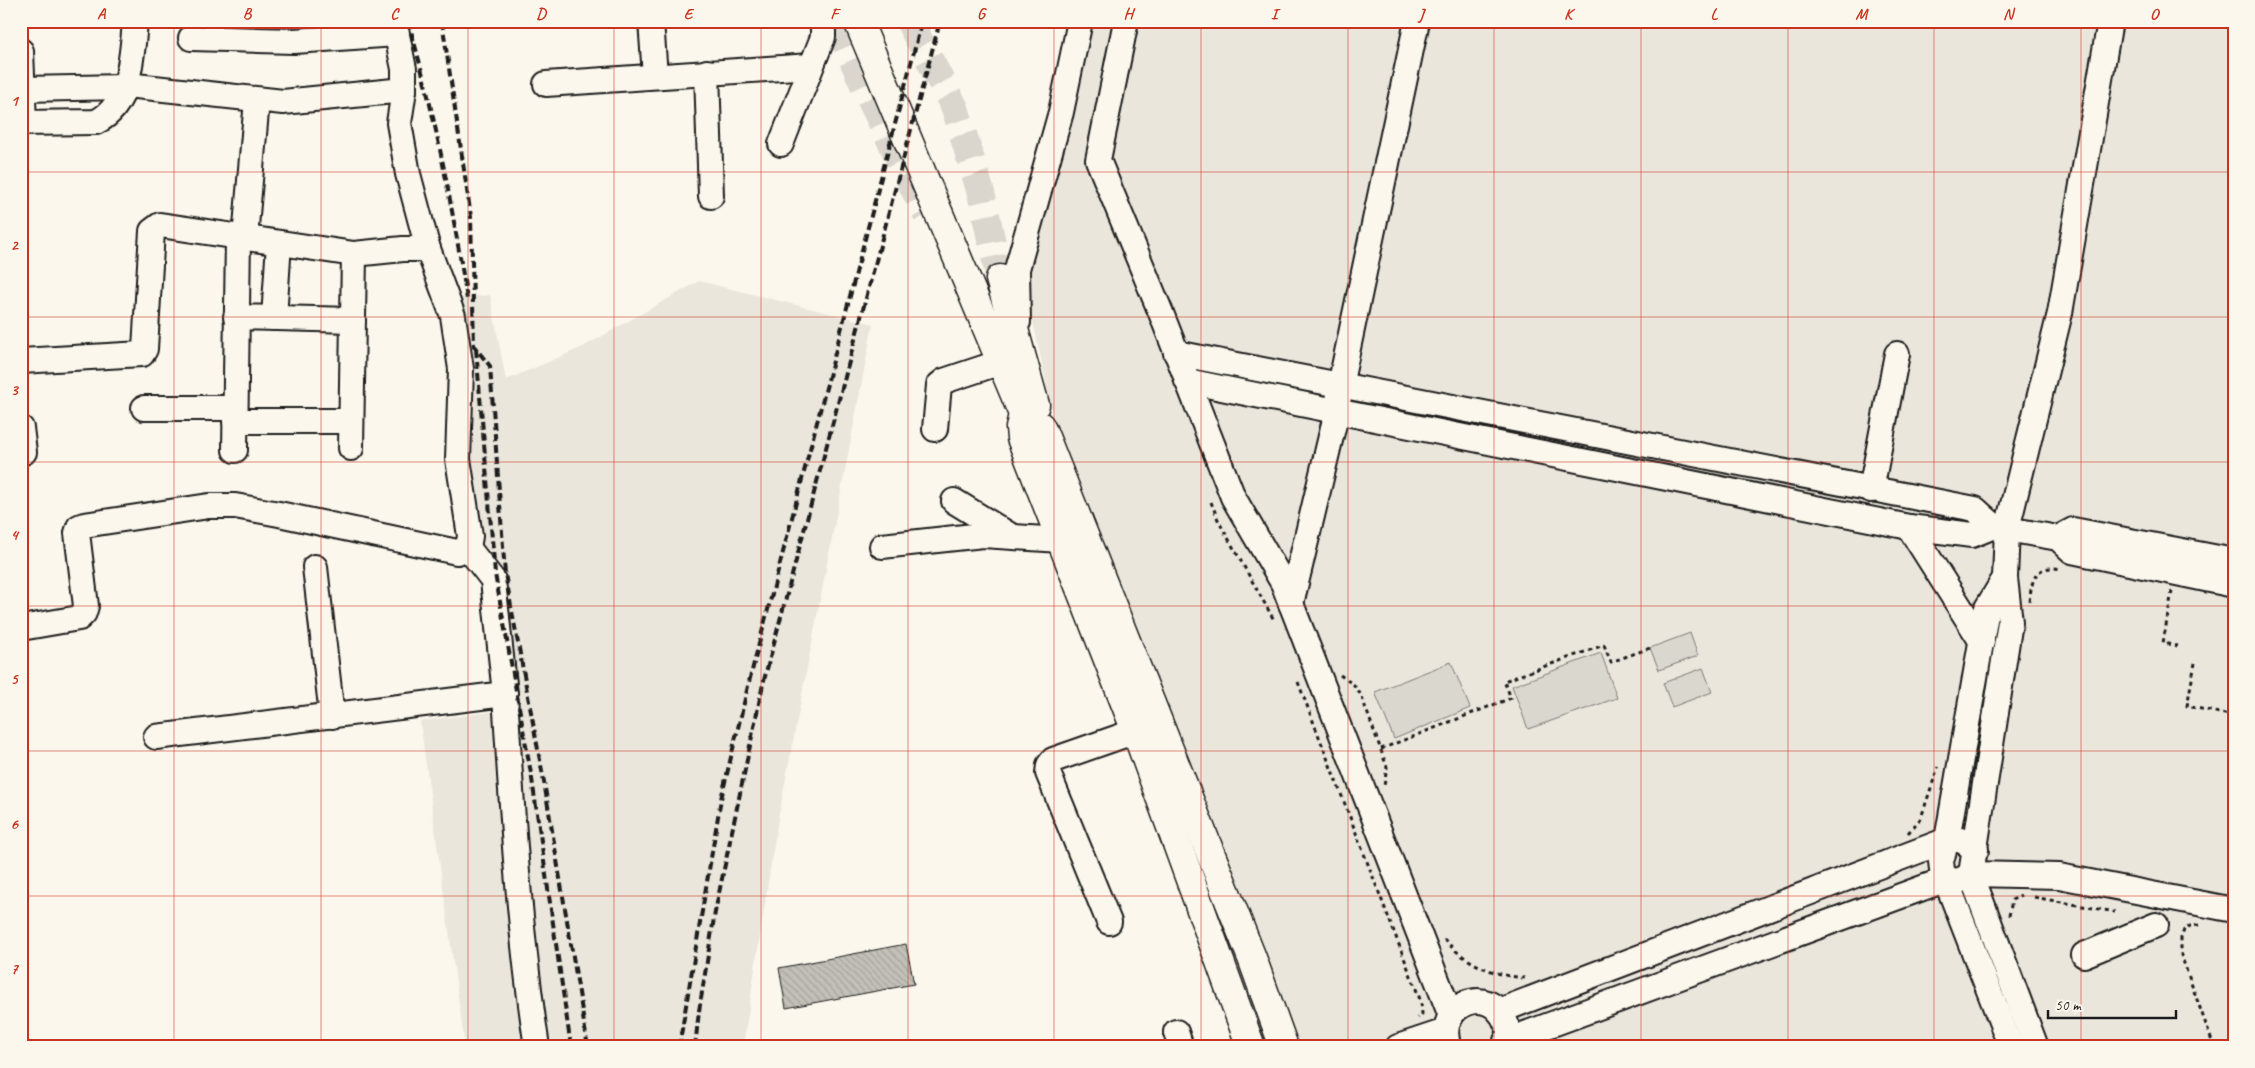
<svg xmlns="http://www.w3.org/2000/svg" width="2255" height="1068" font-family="Caveat,sans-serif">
  <defs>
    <pattern id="building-back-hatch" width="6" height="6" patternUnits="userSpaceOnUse" patternTransform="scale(1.25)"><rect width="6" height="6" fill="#c3c0b8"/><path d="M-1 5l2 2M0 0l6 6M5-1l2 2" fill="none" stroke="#a7a49e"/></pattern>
  </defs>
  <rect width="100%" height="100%" fill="#fbf7ec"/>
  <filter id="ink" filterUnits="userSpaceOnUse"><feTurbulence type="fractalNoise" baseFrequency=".02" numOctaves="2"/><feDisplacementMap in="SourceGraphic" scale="10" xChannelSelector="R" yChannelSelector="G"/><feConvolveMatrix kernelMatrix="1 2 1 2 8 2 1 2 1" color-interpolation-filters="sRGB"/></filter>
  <g filter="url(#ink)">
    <!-- built -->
    <g fill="#eae6dc">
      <path d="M 1072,21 L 2234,21 L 2234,1047 L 1293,1047 L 1054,420 L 1025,284 Z"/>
      <path d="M 699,281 L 873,324 L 777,825 L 743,1047 L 465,1047 L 420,721 L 491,712 L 455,298 L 490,295 L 506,380 L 583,347 Z"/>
    </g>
    <!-- garden -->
    <g fill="#dad7ce" stroke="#7b7a75">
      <path d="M 1690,633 L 1698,656 L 1659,670 L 1650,648 Z"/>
      <path d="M 1601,653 L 1617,698 L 1528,729 L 1512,686 Z"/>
      <path d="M 1451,662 L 1470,708 L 1394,739 L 1375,692 Z"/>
      <path d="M 1703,668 L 1712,692 L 1672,707 L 1663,683 Z"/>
    </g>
    <!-- building -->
    <path fill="url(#building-back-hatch)" stroke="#1c1c1c" d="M 906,944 L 914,984 L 786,1008 L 779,968 Z"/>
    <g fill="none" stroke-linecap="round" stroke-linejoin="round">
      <!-- major-tunnel -->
      <g stroke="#dad6cd" stroke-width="28" stroke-dasharray="28 14" stroke-linecap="butt">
        <path d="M 836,21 L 868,94 L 927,215"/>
        <path d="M 909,21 L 955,108 L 981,193 L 1000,279"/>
      </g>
      <defs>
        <g id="minor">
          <path d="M 651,21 L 655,76"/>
          <path d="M 1126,21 L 1098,160 L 1161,313 L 1233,497 L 1283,583 L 1451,1016"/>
          <path d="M 2110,21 L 2060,313 L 2007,529 L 2058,538 L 2072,551 L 2234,585"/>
          <path d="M 191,38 L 294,41 L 397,34"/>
          <path d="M 21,51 L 24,123"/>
          <path d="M 707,72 L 711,196"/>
          <path d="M 546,84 L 810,66"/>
          <path d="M 127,85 L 283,102 L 404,90"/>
          <path d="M 23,89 L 125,87"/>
          <path d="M 21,123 L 96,122 C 131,106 132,54 135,21"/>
          <path d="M 781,144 L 823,37 L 823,21"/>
          <path d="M 245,238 L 257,100"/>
          <path d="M 236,317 L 353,320"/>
          <path d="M 274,318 L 279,243"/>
          <path d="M 1018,322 L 1017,269 L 1061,112 L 1080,21"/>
          <path d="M 1176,353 L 1975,509 L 1994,526 L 2007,529 L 2005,578 L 2010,622 L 1971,874 L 2036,1047"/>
          <path d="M 21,361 L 142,354 L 145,349 L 152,231 L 160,225 L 354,254"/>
          <path d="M 1187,381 L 1909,527 L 1972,535 L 1994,526"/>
          <path d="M 144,408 L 235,408"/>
          <path d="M 235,421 L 351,421"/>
          <path d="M 21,428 L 24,452"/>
          <path d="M 935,429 L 939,385 L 944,381 L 1001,362"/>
          <path d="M 351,448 L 354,254 L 403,249 L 428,249"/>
          <path d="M 235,450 L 238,237"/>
          <path d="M 1871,490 L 1897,354"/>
          <path d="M 954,501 L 1011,536"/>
          <path d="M 1909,527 L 1982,642"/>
          <path d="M 2058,538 L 2073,530 L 2234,561"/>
          <path d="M 882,546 L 983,535 L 1061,540"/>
          <path d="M 315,567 L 332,716"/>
          <path d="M 2005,578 L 1987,608 L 1947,840 L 1941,861 L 1942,870 L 2011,1047"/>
          <path d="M 1291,604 L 1337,411 L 1340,386 L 1417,21"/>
          <path d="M 21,628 L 79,618 L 84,613 L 86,606 L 77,533 L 79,527 L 84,525 L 209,506 L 235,506 L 279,514 L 457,552 L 468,548 L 470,536 L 458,459 L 461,369 L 453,316 L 428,249 L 408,174 L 399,123 L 404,90 L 404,69 L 394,21"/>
          <path d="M 505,694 C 512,812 519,930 537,1047"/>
          <path d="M 156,737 L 505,694 L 493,580 L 468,548"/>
          <path d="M 1109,922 L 1048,773 L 1049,765 L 1053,760 L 1136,731"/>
          <path d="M 2084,955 L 2156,925"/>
          <path d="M 1499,1011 L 1947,840 L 1961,840 L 1976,850"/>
          <path d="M 1176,1032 L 1181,1047"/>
          <path d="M 1506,1041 L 1947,879 L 1959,881 L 1971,874 L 2059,876 L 2234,910"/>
          <path d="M 1398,1047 L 1446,1031"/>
          <path d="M 1449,1047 C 1433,1005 1490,981 1506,1023"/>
        </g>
        <g id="major">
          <path d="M 858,21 L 1023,414 L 1020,428 L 1021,438 L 1136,731 L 1251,1047"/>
          <path d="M 1000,279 L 1035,405"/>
          <path d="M 1023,414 L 1040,426 L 1043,432 L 1252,958 L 1284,1047"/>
        </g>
      </defs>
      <!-- minor casing -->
      <use href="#minor" stroke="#1c1c1c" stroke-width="28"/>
      <!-- major casing -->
      <use href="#major" stroke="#1c1c1c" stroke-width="31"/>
      <!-- path -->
      <g stroke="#1c1c1c" stroke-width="3" stroke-dasharray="4 4" stroke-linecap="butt">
        <path d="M 1211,502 L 1219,522 L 1274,620"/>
        <path d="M 2172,591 L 2163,643 L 2177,646"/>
        <path d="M 2029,601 C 2033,578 2034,564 2062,569"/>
        <path d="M 2195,663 L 2187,706 L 2234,716"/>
        <path d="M 1340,675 L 1354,685 L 1361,695 L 1387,767 L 1384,786"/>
        <path d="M 1298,682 L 1421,1002 L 1422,1014 L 1418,1018"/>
        <path d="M 1381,749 L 1511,698 L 1504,681 L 1604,645 L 1611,662 L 1650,648"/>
        <path d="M 1908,833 L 1921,818 L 1938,767"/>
        <path d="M 2034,897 L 2115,912"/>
        <path d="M 2009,916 L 2012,900 L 2021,895"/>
        <path d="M 2199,925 L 2190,926 L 2184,930 L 2181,938 L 2181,955 L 2214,1047"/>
        <path d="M 1444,939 C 1465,963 1494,976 1526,978"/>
        <path d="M 1367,1047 L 1380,1042"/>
      </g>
      <!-- minor -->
      <use href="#minor" stroke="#fbf7ec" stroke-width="24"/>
      <!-- major -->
      <use href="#major" stroke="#fbf7ec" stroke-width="28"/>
      <!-- rail -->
      <g stroke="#1c1c1c" stroke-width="4" stroke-dasharray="8 4" stroke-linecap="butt">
        <path d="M 408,21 C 435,112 452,206 467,299"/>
        <path d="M 442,21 L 471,217 L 474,346 L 490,366 L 505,574 L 543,776 L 588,1047"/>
        <path d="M 476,349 L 495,574 L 532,779 L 571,1047"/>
        <path d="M 679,1047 L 721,799 L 749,682 L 922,21"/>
        <path d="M 695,1047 L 699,1011 L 715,912 L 763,684 L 940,21"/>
      </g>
    </g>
  </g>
  <!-- grid -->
  <path fill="none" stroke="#c8321e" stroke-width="1" stroke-opacity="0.55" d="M 174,21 L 174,1047M 321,21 L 321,1047M 468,21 L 468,1047M 614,21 L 614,1047M 761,21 L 761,1047M 908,21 L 908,1047M 1054,21 L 1054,1047M 1201,21 L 1201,1047M 1348,21 L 1348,1047M 1494,21 L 1494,1047M 1641,21 L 1641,1047M 1788,21 L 1788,1047M 1934,21 L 1934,1047M 2081,21 L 2081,1047M 21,172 L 2234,172M 21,317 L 2234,317M 21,462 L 2234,462M 21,606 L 2234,606M 21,751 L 2234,751M 21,896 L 2234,896"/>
  <!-- margin -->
  <rect width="2255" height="1068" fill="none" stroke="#fbf7ec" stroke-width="55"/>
  <!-- scale -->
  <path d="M2048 1010v8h128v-8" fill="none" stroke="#1c1c1c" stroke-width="2.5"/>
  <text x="2055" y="1010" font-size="15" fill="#1c1c1c" stroke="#fbf7ec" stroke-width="4" paint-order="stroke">50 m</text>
  <rect x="28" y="28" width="2200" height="1012" fill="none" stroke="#c8321e" stroke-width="2"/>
  <g font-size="16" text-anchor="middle" font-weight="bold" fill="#c8321e">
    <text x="101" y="19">A</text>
    <text x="247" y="19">B</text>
    <text x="394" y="19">C</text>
    <text x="541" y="19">D</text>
    <text x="688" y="19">E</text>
    <text x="834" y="19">F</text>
    <text x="981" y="19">G</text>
    <text x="1128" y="19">H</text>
    <text x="1274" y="19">I</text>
    <text x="1421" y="19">J</text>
    <text x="1568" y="19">K</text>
    <text x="1714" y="19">L</text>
    <text x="1861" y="19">M</text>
    <text x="2008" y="19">N</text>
    <text x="2154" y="19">O</text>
    <text x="14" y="106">1</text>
    <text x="14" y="250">2</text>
    <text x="14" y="395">3</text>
    <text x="14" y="540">4</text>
    <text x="14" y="684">5</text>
    <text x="14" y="829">6</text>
    <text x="14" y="974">7</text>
  </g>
</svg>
